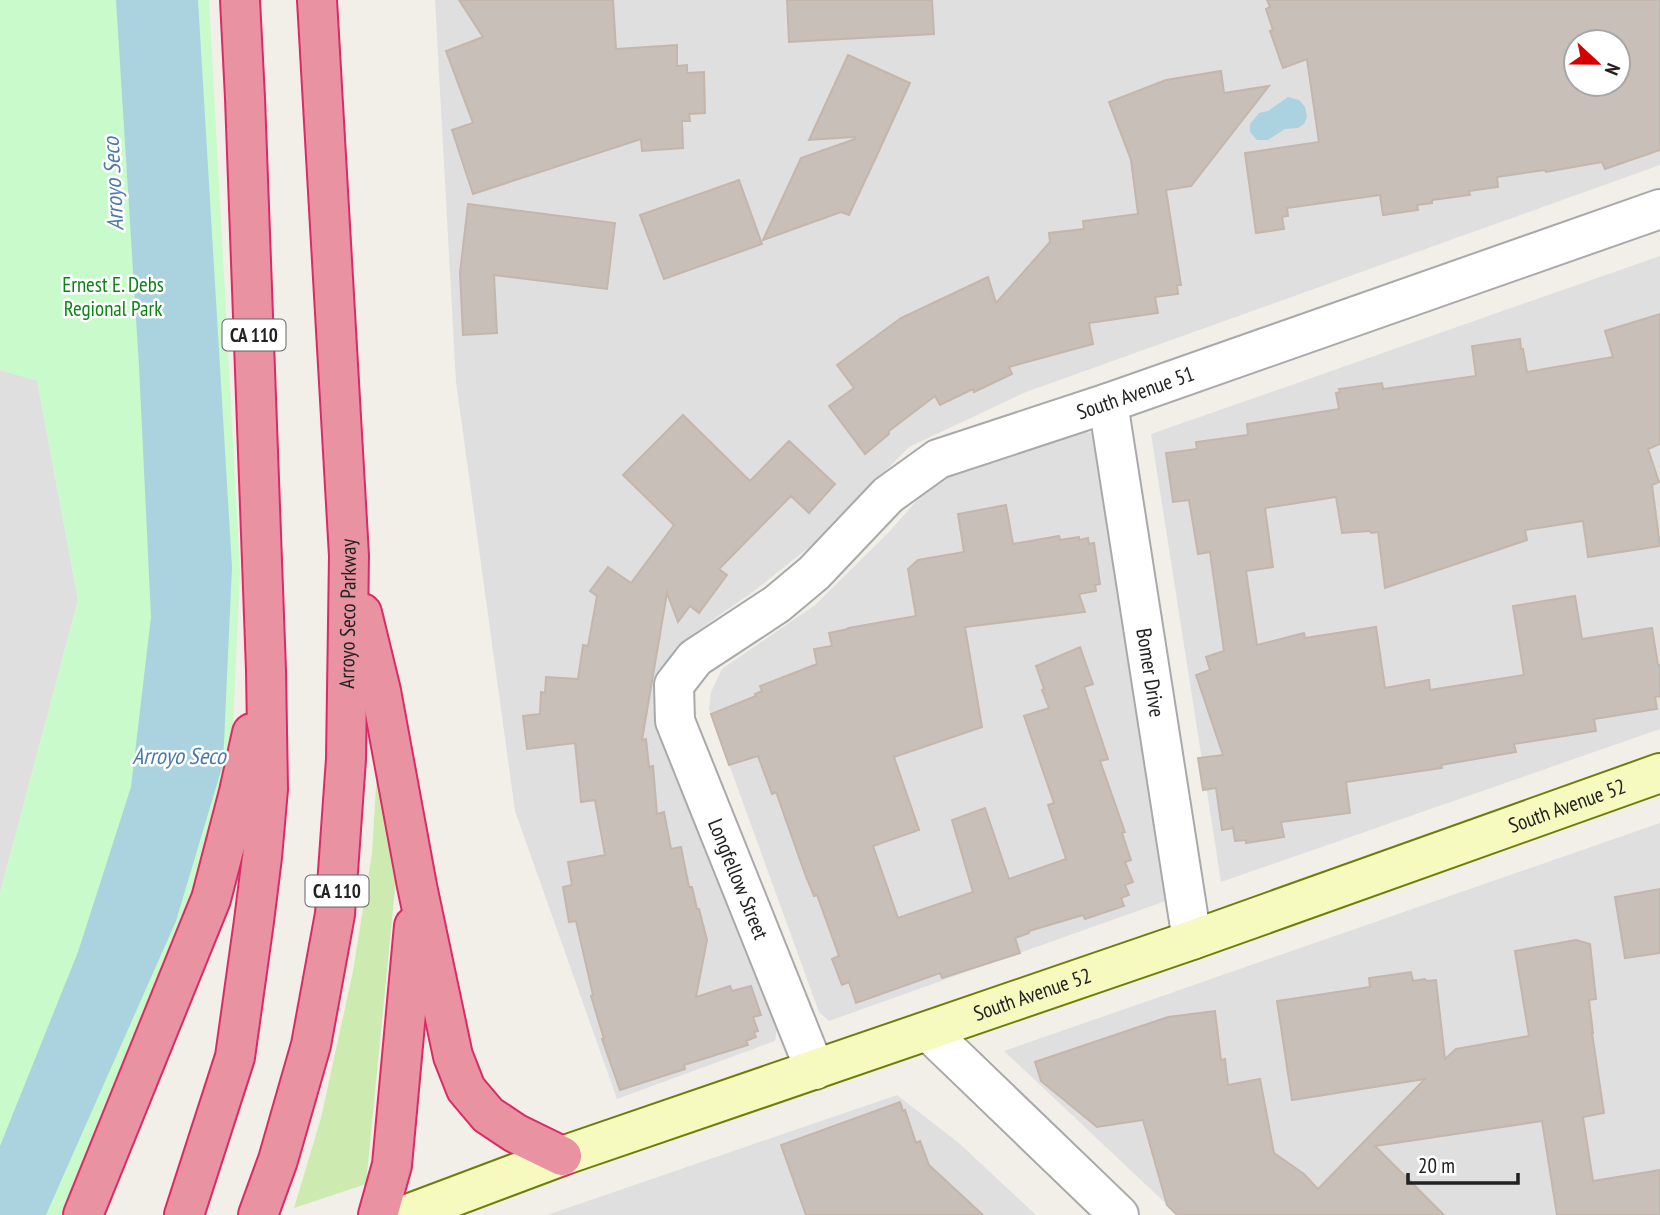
<svg xmlns="http://www.w3.org/2000/svg" width="1660" height="1215" font-family="'PT Sans Narrow',sans-serif">
  <rect width="100%" height="100%" fill="#f2efe9"/>
  <!-- residential -->
  <g fill="#e0dfdf" fill-rule="evenodd">
    <path d="M 435,0 L 1660,0 L 1660,165 L 1026,392 L 909,447 L 818,540 L 754,591 L 694,633 L 674,653 L 661,696 L 778,1023 L 775,1041 L 617,1099 L 515,811 L 456,382 ZM 1576,42 L 1618,42 L 1618,84 L 1576,84 Z"/>
    <path d="M 1660,256 L 1660,729 L 1221,882 L 1151,434 Z"/>
    <path d="M 0,370 L 37,380 L 78,600 L 0,893 Z"/>
    <path d="M 1081,432 L 1095,433 L 1174,898 L 829,1021 L 819,1012 L 709,709 L 711,692 L 722,669 L 815,605 L 890,531 L 932,483 L 949,475 Z"/>
    <path d="M 1660,823 L 1660,1215 L 1178,1215 L 1004,1051 Z"/>
    <path d="M 897,1095 L 960,1144 L 1036,1215 L 547,1215 Z"/>
  </g>
  <!-- grass -->
  <path fill="#cdebb0" d="M 378,752 L 398,858 L 366,1184 L 294,1208 L 321,1118 L 353,971 L 372,854 Z"/>
  <!-- park -->
  <path fill="#c8facc" d="M 0,0 L 209,0 L 240,571 L 231,772 L 185,921 L 61,1215 L 0,1215 L 0,893 L 78,600 L 37,381 L 0,370 Z"/>
  <!-- water -->
  <g fill="#aad3df">
    <path d="M 116,0 L 198,0 L 232,567 L 223,764 L 176,921 L 46,1215 L 0,1215 L 0,1146 L 78,952 L 131,787 L 151,617 L 139,366 Z"/>
    <path d="M 1288,97 L 1299,100 L 1305,107 L 1307,117 L 1304,124 L 1298,128 L 1285,129 L 1268,140 L 1257,140 L 1250,132 L 1250,124 L 1259,113 L 1268,111 Z"/>
  </g>
  <!-- building -->
  <g fill="#c7bfb8" stroke="#c4b6ab" stroke-width="2" fill-rule="evenodd">
    <path d="M 459,0 L 613,0 L 616,49 L 677,45 L 677,66 L 687,65 L 687,73 L 704,72 L 705,113 L 689,114 L 690,121 L 682,121 L 683,148 L 642,151 L 641,139 L 473,194 L 452,130 L 473,123 L 446,51 L 483,37 Z"/>
    <path d="M 787,0 L 932,0 L 934,34 L 789,42 Z"/>
    <path d="M 1267,0 L 1660,0 L 1660,150 L 1605,169 L 1602,162 L 1546,172 L 1545,170 L 1497,177 L 1498,187 L 1469,191 L 1470,195 L 1432,200 L 1432,203 L 1417,205 L 1418,210 L 1383,215 L 1380,195 L 1287,208 L 1288,216 L 1282,217 L 1284,229 L 1256,233 L 1245,153 L 1319,142 L 1307,59 L 1283,68 L 1270,31 L 1273,30 L 1266,9 L 1270,7 ZM 1576,42 L 1618,42 L 1618,84 L 1576,84 Z"/>
    <path d="M 848,55 L 910,83 L 878,153 L 849,215 L 841,212 L 763,240 L 801,158 L 855,139 L 855,137 L 809,140 Z"/>
    <path d="M 1221,71 L 1224,93 L 1269,86 L 1191,186 L 1166,190 L 1181,285 L 1177,285 L 1178,294 L 1155,297 L 1158,313 L 1089,323 L 1093,344 L 1009,367 L 1012,374 L 974,392 L 973,389 L 940,405 L 935,396 L 889,431 L 889,434 L 865,454 L 829,406 L 854,388 L 837,365 L 901,318 L 988,277 L 996,303 L 1050,242 L 1049,233 L 1084,229 L 1083,221 L 1138,214 L 1131,160 L 1109,102 L 1166,80 Z"/>
    <path d="M 739,180 L 762,244 L 664,279 L 640,215 Z"/>
    <path d="M 468,204 L 615,223 L 607,289 L 494,275 L 497,333 L 463,335 L 460,273 Z"/>
    <path d="M 1660,314 L 1660,444 L 1648,449 L 1659,482 L 1652,485 L 1660,546 L 1588,557 L 1583,521 L 1525,530 L 1527,540 L 1385,588 L 1378,532 L 1371,533 L 1370,531 L 1342,533 L 1336,497 L 1265,508 L 1273,567 L 1246,571 L 1257,645 L 1304,633 L 1305,638 L 1376,627 L 1385,688 L 1429,680 L 1430,690 L 1524,675 L 1513,606 L 1575,596 L 1582,639 L 1652,628 L 1658,665 L 1660,665 L 1660,696 L 1655,697 L 1657,709 L 1594,719 L 1596,731 L 1514,744 L 1516,752 L 1441,765 L 1442,768 L 1346,782 L 1350,813 L 1281,822 L 1284,837 L 1246,843 L 1246,840 L 1235,841 L 1233,828 L 1222,830 L 1216,788 L 1203,790 L 1198,758 L 1223,755 L 1196,675 L 1210,670 L 1206,657 L 1224,651 L 1210,552 L 1198,554 L 1189,500 L 1173,502 L 1166,453 L 1197,449 L 1196,442 L 1248,435 L 1247,424 L 1339,409 L 1336,393 L 1340,392 L 1339,389 L 1382,383 L 1383,389 L 1476,376 L 1472,346 L 1520,339 L 1521,349 L 1523,349 L 1527,372 L 1613,357 L 1605,331 Z"/>
    <path d="M 683,415 L 750,481 L 789,441 L 835,484 L 809,513 L 791,496 L 719,569 L 727,575 L 699,613 L 690,606 L 678,622 L 667,593 L 642,740 L 646,739 L 649,767 L 653,766 L 657,814 L 664,812 L 671,849 L 681,847 L 689,887 L 692,887 L 697,909 L 699,909 L 707,940 L 696,997 L 730,986 L 732,991 L 751,986 L 761,1015 L 753,1017 L 758,1031 L 754,1032 L 756,1037 L 746,1041 L 748,1045 L 684,1065 L 685,1069 L 620,1090 L 602,1039 L 604,1039 L 591,996 L 593,995 L 576,921 L 569,922 L 563,887 L 572,885 L 568,862 L 605,855 L 595,800 L 581,802 L 575,743 L 527,749 L 523,716 L 540,714 L 541,692 L 545,693 L 546,677 L 578,679 L 583,645 L 588,646 L 597,596 L 590,591 L 608,567 L 631,583 L 674,525 L 623,475 Z"/>
    <path d="M 1006,505 L 1013,544 L 1059,536 L 1060,540 L 1079,537 L 1079,540 L 1088,538 L 1089,544 L 1094,543 L 1100,584 L 1095,585 L 1096,591 L 1079,594 L 1085,612 L 965,627 L 982,727 L 894,757 L 919,830 L 873,846 L 898,918 L 973,892 L 952,820 L 985,808 L 1009,879 L 1066,859 L 1048,805 L 1054,803 L 1024,716 L 1049,708 L 1042,690 L 1044,689 L 1036,666 L 1080,647 L 1093,684 L 1084,687 L 1108,759 L 1100,761 L 1125,832 L 1122,833 L 1131,860 L 1125,862 L 1133,882 L 1125,885 L 1129,895 L 1121,898 L 1124,906 L 1085,919 L 1083,915 L 1029,931 L 1029,933 L 1015,938 L 1020,953 L 942,978 L 940,973 L 856,1003 L 849,982 L 842,985 L 832,959 L 839,956 L 817,895 L 814,896 L 805,874 L 776,792 L 772,794 L 758,756 L 729,765 L 711,714 L 756,696 L 755,694 L 762,691 L 760,686 L 817,664 L 814,649 L 832,646 L 829,633 L 848,629 L 848,628 L 916,616 L 908,569 L 918,560 L 964,552 L 958,514 Z"/>
    <path d="M 1660,889 L 1660,953 L 1625,958 L 1615,897 Z"/>
    <path d="M 1576,940 L 1590,944 L 1596,999 L 1589,1000 L 1593,1033 L 1592,1033 L 1604,1113 L 1583,1117 L 1593,1181 L 1660,1170 L 1660,1215 L 1557,1215 L 1542,1121 L 1375,1146 L 1444,1215 L 1177,1215 L 1167,1205 L 1143,1120 L 1097,1127 L 1041,1081 L 1035,1062 L 1168,1017 L 1215,1011 L 1221,1060 L 1225,1059 L 1228,1085 L 1260,1079 L 1274,1153 L 1304,1174 L 1318,1189 L 1425,1079 L 1292,1100 L 1277,1001 L 1370,987 L 1369,978 L 1411,972 L 1413,981 L 1425,979 L 1426,981 L 1436,980 L 1445,1059 L 1456,1049 L 1529,1036 L 1515,951 Z"/>
    <path d="M 900,1102 L 903,1111 L 905,1110 L 916,1143 L 920,1141 L 929,1165 L 983,1215 L 806,1215 L 781,1145 Z"/>
  </g>
  <g fill="none" stroke-linecap="round" stroke-linejoin="round">
    <defs>
      <g id="street">
        <path id="s1" d="M 1108,403 L 1192,940"/>
        <path d="M 928,1031 L 1119,1215"/>
        <path id="s2" d="M 815,1070 L 675,721 L 674,685 L 695,658 L 777,604 L 814,573 L 888,495 L 938,459 L 1108,403 L 1660,209"/>
      </g>
      <g id="secondary">
        <path id="s3" d="M 405,1215 L 562,1156 L 1192,940 L 1660,773"/>
      </g>
      <g id="highway">
        <path d="M 362,613 L 381,691 L 417,886 L 453,1056 L 466,1089 L 488,1115 L 515,1133 L 562,1156"/>
        <path d="M 83,1215 L 211,899 L 239,792 L 252,733"/>
        <path d="M 184,1215 L 235,1057 L 254,921 L 262,857 L 268,789 L 266,670 L 245,98 L 240,0"/>
        <path id="s4" d="M 258,1215 L 278,1160 L 311,1045 L 335,914 L 346,759 L 349,556 L 317,0"/>
        <path d="M 378,1215 L 392,1165 L 414,926"/>
      </g>
    </defs>
    <!-- street casing -->
    <use href="#street" stroke="#a9a9a9" stroke-width="42"/>
    <!-- secondary casing -->
    <use href="#secondary" stroke="#707d05" stroke-width="42"/>
    <!-- highway casing -->
    <use href="#highway" stroke="#dc2a67" stroke-width="42"/>
    <!-- street -->
    <use href="#street" stroke="#fff" stroke-width="38"/>
    <!-- secondary -->
    <use href="#secondary" stroke="#f7fabf" stroke-width="38"/>
    <!-- highway -->
    <use href="#highway" stroke="#e892a2" stroke-width="38"/>
  </g>
  <g text-anchor="middle" stroke-width="5" stroke-linejoin="round" paint-order="stroke">
    <!-- shield labels -->
    <g fill="#fff" stroke="#646464" stroke-width="2">
      <rect x="222.5" y="319.5" width="63" height="31" rx="5"/>
      <rect x="305.5" y="875.5" width="63" height="31" rx="5"/>
    </g>
    <g font-size="19" font-weight="bold" fill="#222">
      <text x="254" y="342">CA 110</text>
      <text x="337" y="898">CA 110</text>
    </g>
    <!-- park labels -->
    <g font-size="21" fill="#0c8416" stroke="#fff">
      <text x="113" y="292">Ernest E. Debs<tspan x="113" dy="24">Regional Park</tspan></text>
    </g>
    <!-- street labels -->
    <g font-size="21" fill="#222" stroke="#fff">
      <text dy="7" stroke="none"><textPath href="#s2" startOffset="970">South Avenue 51</textPath></text>
      <text dy="7" stroke="none"><textPath href="#s4" startOffset="612">Arroyo Seco Parkway</textPath></text>
      <text dy="7" stroke="none"><textPath href="#s1" startOffset="273">Bomer Drive</textPath></text>
      <text dy="7" stroke="none"><textPath href="#s3" startOffset="1232">South Avenue 52</textPath></text>
      <text transform="translate(738 879) rotate(68)" y="7">Longfellow Street</text>
      <text dy="7" stroke="none"><textPath href="#s3" startOffset="665">South Avenue 52</textPath></text>
    </g>
    <!-- water labels -->
    <g font-size="23" font-style="italic" fill="#4a7aab" stroke="#fff">
      <text transform="translate(113 184) rotate(-93)" y="8">Arroyo Seco</text>
      <text x="179" y="764">Arroyo Seco</text>
    </g>
  </g>
  <!-- north arrow -->
  <g transform="translate(1597 63) rotate(112)"><circle r="33" fill="#ffffff" stroke="#a7a7a7" stroke-width="2"/>
  <path d="M0-5L12 26L0 18L-12 26Z" fill="#d40000"/>
  <text y="-10" font-size="19" font-weight="bold" text-anchor="middle" fill="#222222">N</text>
  </g>
  <!-- scale -->
  <path d="M1408 1173v10h110v-10" fill="none" stroke="#222222" stroke-width="3.5"/>
  <text x="1418" y="1173" font-size="21" fill="#222222" stroke="#ffffff" stroke-width="5" paint-order="stroke">20 m</text>
</svg>
